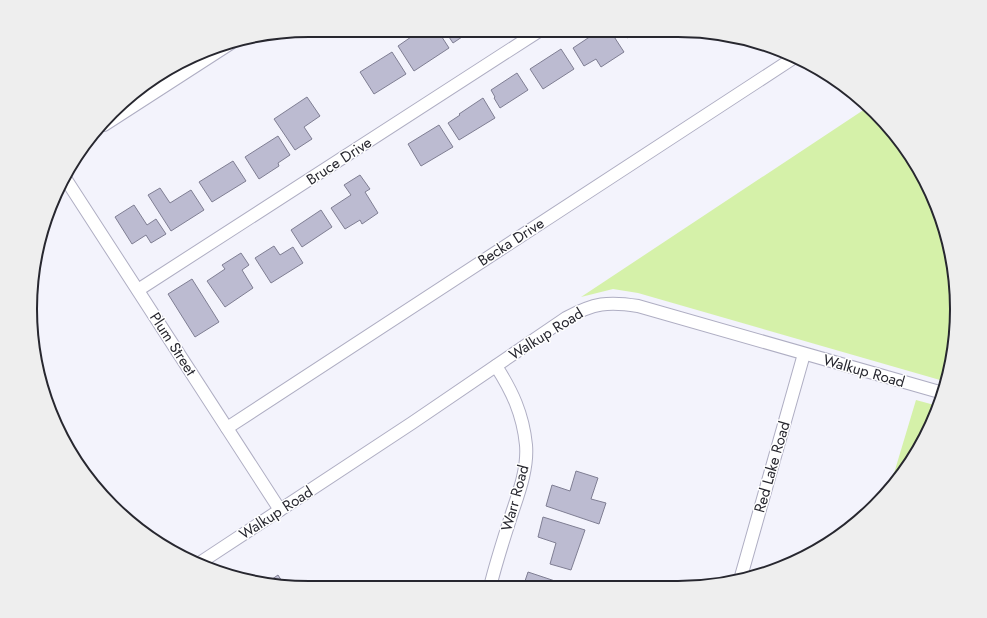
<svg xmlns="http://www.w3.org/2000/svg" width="987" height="618" font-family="Jost,sans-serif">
  <rect width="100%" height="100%" fill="#f3f3fc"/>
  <!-- green -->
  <g fill="#d5f1a9">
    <path d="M 868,107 L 888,125 L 919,169 L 942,219 L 955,272 L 956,327 L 947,382 L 638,293 L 613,289 L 581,297 Z"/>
    <path d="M 916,400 L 938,406 L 928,432 L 899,479 L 889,490 Z"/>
  </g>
  <!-- building -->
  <g fill="#bcbbd1" stroke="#7f7e93">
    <path d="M 414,31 L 438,31 L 449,48 L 414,71 L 398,46 L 411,37 L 409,34 Z"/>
    <path d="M 445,31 L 476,31 L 467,37 L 465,35 L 453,43 Z"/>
    <path d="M 597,32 L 611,32 L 624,52 L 601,67 L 596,59 L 584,66 L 573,48 Z"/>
    <path d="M 623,32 L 636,32 L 627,38 Z"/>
    <path d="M 561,49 L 574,69 L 543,89 L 530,69 Z"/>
    <path d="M 392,52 L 406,74 L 374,94 L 360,72 Z"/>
    <path d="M 517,73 L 528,90 L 500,108 L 494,98 L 495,97 L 491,90 Z"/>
    <path d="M 307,97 L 320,116 L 304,127 L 312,139 L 295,150 L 274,119 Z"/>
    <path d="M 483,98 L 495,118 L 459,140 L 448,123 L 460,115 L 459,114 Z"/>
    <path d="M 439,125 L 453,147 L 421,166 L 408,144 Z"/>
    <path d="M 278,136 L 290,155 L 278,163 L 279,166 L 259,179 L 245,157 Z"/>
    <path d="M 233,161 L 246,181 L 212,202 L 199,182 Z"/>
    <path d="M 360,175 L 370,189 L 365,192 L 378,213 L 362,224 L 360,220 L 345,229 L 331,208 L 351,195 L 344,185 Z"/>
    <path d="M 160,188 L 170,203 L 191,190 L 204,210 L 171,231 L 148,195 Z"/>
    <path d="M 134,205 L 147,225 L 156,219 L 166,234 L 151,243 L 146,235 L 132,244 L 115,217 Z"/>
    <path d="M 321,210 L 332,227 L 302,247 L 291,230 Z"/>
    <path d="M 274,246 L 280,255 L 293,247 L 303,263 L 271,283 L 255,258 Z"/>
    <path d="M 241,253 L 249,265 L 242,270 L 253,288 L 225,307 L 207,281 L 225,269 L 222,265 Z"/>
    <path d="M 192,279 L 219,322 L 195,337 L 168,294 Z"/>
    <path d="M 576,471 L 598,478 L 591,499 L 606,503 L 599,524 L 546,506 L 552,485 L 570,491 Z"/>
    <path d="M 543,517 L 585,530 L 571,570 L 550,564 L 556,543 L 538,537 Z"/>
    <path d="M 528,572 L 558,582 L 556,587 L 523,587 Z"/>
    <path d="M 278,575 L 285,586 L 273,586 L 265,584 Z"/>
  </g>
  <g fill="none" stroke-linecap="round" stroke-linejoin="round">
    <defs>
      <g id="minor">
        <path d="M 104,125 L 231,43"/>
        <path d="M 65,178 L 280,510"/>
        <path d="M 138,290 L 539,31"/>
        <path d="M 227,428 L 795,57"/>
        <path d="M 198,564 L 412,423 L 566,318 C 594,303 608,301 638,306 L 943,393"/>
        <path d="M 740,580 L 804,354"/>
        <path d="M 490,587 C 496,562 504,538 512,513 C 519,492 528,468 526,445 C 523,414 512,391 496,366"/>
      </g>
    </defs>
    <!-- minor casing -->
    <use href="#minor" stroke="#afaec3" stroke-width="14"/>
    <!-- minor -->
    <use href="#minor" stroke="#fff" stroke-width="12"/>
  </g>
  <g text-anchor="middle" stroke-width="3" stroke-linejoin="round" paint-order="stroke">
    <!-- street labels -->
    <g font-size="15" fill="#27272f" stroke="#fff">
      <text transform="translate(339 161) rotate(-33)" y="5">Bruce Drive</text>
      <text transform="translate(511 242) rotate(-33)" y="5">Becka Drive</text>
      <text transform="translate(546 334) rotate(-32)" y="5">Walkup Road</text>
      <text transform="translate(173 344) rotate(57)" y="5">Plum Street</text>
      <text transform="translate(864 371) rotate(16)" y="5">Walkup Road</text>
      <text transform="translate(772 467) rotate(-74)" y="5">Red Lake Road</text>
      <text transform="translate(515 498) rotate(-75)" y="5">Warr Road</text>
      <text transform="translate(276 513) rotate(-33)" y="5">Walkup Road</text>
    </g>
  </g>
  <!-- crop -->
  <path d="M0 0H987V618H0ZM309 37H678A272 272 0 0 1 950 309V309A272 272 0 0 1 678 581H309A272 272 0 0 1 37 309V309A272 272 0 0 1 309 37Z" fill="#eee" fill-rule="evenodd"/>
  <path fill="none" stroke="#27272f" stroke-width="2" d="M309 37H678A272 272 0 0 1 950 309V309A272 272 0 0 1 678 581H309A272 272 0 0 1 37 309V309A272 272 0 0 1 309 37Z"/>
</svg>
